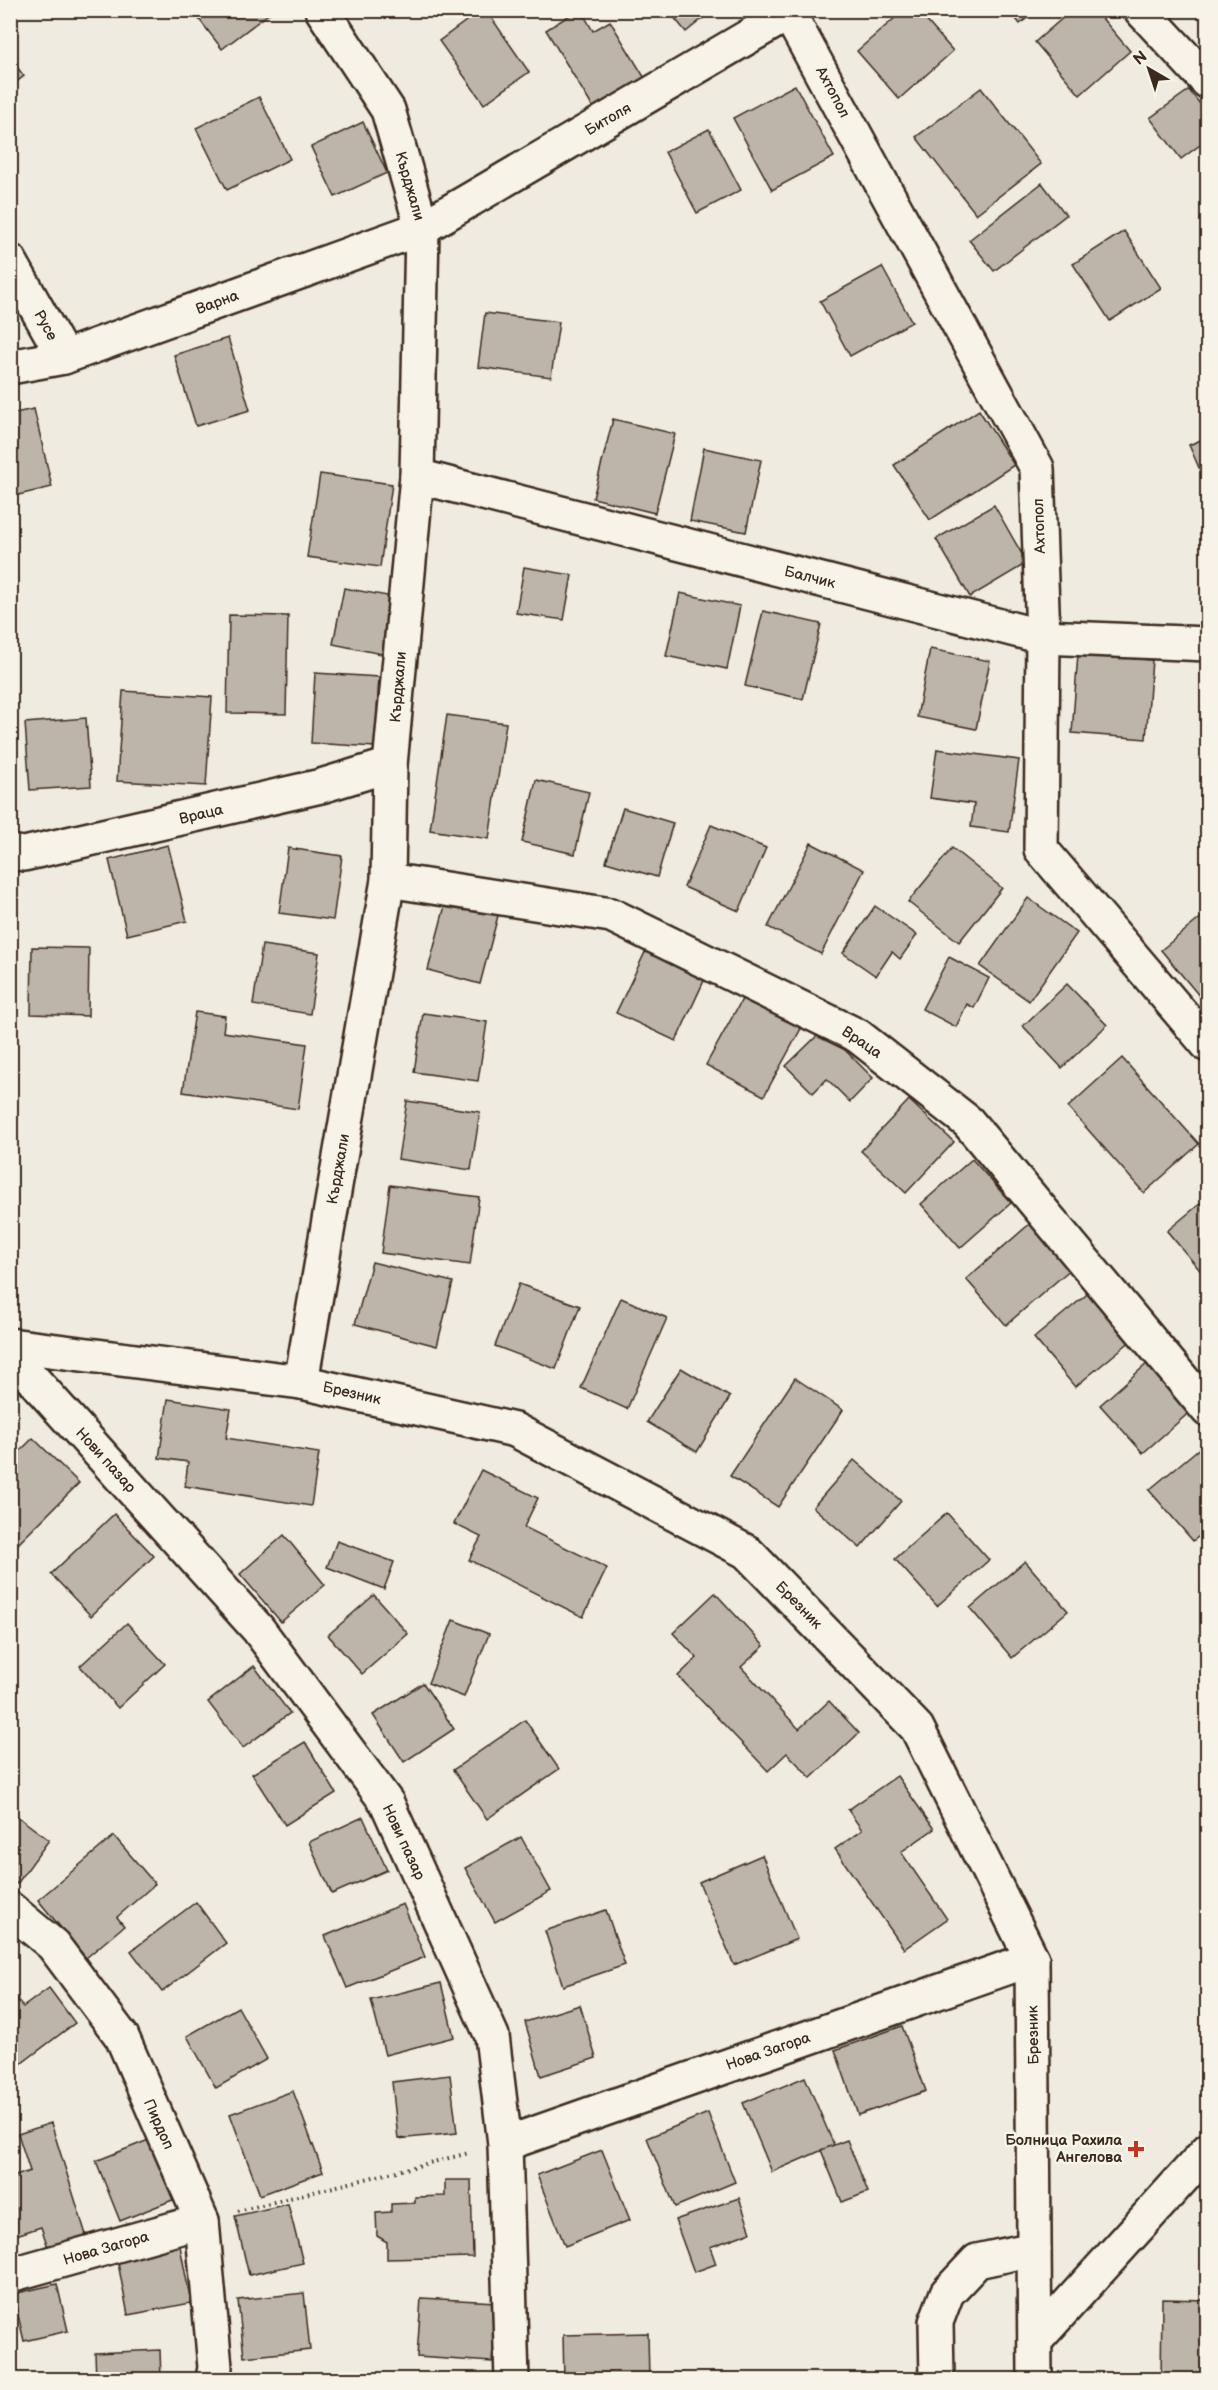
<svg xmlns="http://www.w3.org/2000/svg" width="1218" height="2390" font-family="'Balsamiq Sans',sans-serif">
  <rect width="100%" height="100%" fill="#efebe0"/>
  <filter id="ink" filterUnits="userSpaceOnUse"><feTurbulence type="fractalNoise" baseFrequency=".0167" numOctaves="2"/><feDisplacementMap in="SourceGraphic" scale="12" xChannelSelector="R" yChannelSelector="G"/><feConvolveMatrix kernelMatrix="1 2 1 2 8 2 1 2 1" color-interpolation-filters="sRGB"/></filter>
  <g filter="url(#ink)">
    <!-- building -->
    <g fill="#bdb5aa" stroke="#3b2a1e" stroke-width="1.5">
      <path d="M 192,10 L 269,10 L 271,12 L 222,49 Z"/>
      <path d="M 481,10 L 486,10 L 529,72 L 484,104 L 439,41 Z"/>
      <path d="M 578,10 L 581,10 L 593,31 L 610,21 L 646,80 L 595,111 L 546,30 Z"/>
      <path d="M 668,10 L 713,10 L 686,32 Z"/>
      <path d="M 904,10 L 917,10 L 953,51 L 899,99 L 857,51 Z"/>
      <path d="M 1009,10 L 1037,10 L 1020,24 Z"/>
      <path d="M 1072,10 L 1095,10 L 1130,51 L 1080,95 L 1035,42 Z"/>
      <path d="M 10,58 L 24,76 L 10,87 Z"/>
      <path d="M 795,85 L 834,157 L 772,190 L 733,118 Z"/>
      <path d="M 981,88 L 1041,164 L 976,214 L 916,137 Z"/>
      <path d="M 1189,90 L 1208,114 L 1208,139 L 1181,159 L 1150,118 Z"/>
      <path d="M 259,97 L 290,159 L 227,190 L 196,128 Z"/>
      <path d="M 363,122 L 387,173 L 335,197 L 311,147 Z"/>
      <path d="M 709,129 L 741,190 L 697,213 L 665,152 Z"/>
      <path d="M 1042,183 L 1066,215 L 994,271 L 969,240 Z"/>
      <path d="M 1124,231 L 1161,288 L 1110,321 L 1073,264 Z"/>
      <path d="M 882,267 L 912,322 L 850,356 L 820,301 Z"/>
      <path d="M 485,313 L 559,322 L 551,377 L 478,367 Z"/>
      <path d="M 228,338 L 250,410 L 196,426 L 174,355 Z"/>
      <path d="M 34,409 L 52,487 L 10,497 L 10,414 Z"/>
      <path d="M 979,410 L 1014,465 L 930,520 L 894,465 Z"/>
      <path d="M 613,419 L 675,434 L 655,513 L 593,498 Z"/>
      <path d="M 1208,437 L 1208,486 L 1207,486 L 1189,445 Z"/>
      <path d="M 704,448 L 761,460 L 746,532 L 690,521 Z"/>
      <path d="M 320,474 L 392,484 L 380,567 L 307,557 Z"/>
      <path d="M 994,505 L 1027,563 L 970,597 L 936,539 Z"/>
      <path d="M 524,567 L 572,575 L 564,620 L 516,613 Z"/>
      <path d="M 344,588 L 393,597 L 382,654 L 333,644 Z"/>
      <path d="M 680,593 L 740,606 L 727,669 L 666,656 Z"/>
      <path d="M 763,611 L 821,624 L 803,699 L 745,686 Z"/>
      <path d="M 229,615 L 288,616 L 286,714 L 227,713 Z"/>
      <path d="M 930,649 L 990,661 L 976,729 L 917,717 Z"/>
      <path d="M 1078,654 L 1152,660 L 1146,739 L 1072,733 Z"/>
      <path d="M 315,673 L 379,677 L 375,747 L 311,743 Z"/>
      <path d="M 123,691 L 212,697 L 206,786 L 117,781 Z"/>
      <path d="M 447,715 L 506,723 L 489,839 L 430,830 Z"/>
      <path d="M 86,718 L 91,786 L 30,790 L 25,723 Z"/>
      <path d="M 937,749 L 1019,760 L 1009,832 L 971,827 L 974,804 L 930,798 Z"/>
      <path d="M 536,780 L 589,792 L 575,854 L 522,842 Z"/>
      <path d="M 623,808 L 673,823 L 657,877 L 606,862 Z"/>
      <path d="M 711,825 L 766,848 L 739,911 L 684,887 Z"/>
      <path d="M 811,843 L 864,870 L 821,954 L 768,927 Z"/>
      <path d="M 168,845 L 187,921 L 127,935 L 109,860 Z"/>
      <path d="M 288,848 L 342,856 L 333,920 L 279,913 Z"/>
      <path d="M 952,848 L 1002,888 L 959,942 L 908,902 Z"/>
      <path d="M 10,863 L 17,863 L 12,939 L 10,939 Z"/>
      <path d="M 447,898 L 499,912 L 480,984 L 428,970 Z"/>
      <path d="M 1028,898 L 1077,933 L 1029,1001 L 980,966 Z"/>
      <path d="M 875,906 L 917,935 L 900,959 L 892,952 L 876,976 L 843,953 Z"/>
      <path d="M 1208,912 L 1208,993 L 1201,998 L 1161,950 Z"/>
      <path d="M 649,944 L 708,972 L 676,1041 L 616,1013 Z"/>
      <path d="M 262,945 L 319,953 L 310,1014 L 253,1005 Z"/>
      <path d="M 32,947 L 89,948 L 88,1016 L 31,1014 Z"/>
      <path d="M 949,957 L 989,978 L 974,1008 L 967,1004 L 956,1027 L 922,1009 Z"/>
      <path d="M 1067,984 L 1107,1025 L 1062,1068 L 1023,1026 Z"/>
      <path d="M 746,992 L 804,1023 L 764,1096 L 706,1065 Z"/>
      <path d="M 195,1012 L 225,1016 L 223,1032 L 307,1044 L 298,1109 L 183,1092 Z"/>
      <path d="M 423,1013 L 487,1022 L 478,1081 L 414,1072 Z"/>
      <path d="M 824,1029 L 873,1078 L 850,1102 L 827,1079 L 813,1093 L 786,1066 Z"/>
      <path d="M 1122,1058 L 1199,1144 L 1144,1193 L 1068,1107 Z"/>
      <path d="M 909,1100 L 954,1142 L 906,1193 L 861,1151 Z"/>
      <path d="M 407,1101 L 480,1112 L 471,1170 L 398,1159 Z"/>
      <path d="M 972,1159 L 1011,1203 L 960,1248 L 921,1204 Z"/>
      <path d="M 390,1185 L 479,1197 L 470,1265 L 381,1253 Z"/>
      <path d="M 1208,1197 L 1208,1272 L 1204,1275 L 1167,1231 Z"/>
      <path d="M 1033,1221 L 1073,1267 L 1006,1325 L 966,1279 Z"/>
      <path d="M 372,1262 L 453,1282 L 437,1346 L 355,1324 Z"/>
      <path d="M 519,1284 L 580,1306 L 556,1369 L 495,1346 Z"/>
      <path d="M 1091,1291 L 1132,1340 L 1075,1387 L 1034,1338 Z"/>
      <path d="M 621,1298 L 667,1318 L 627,1409 L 581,1388 Z"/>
      <path d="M 1149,1362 L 1192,1410 L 1143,1453 L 1100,1405 Z"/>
      <path d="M 681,1368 L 730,1397 L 697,1452 L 647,1422 Z"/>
      <path d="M 795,1378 L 843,1410 L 778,1507 L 730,1476 Z"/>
      <path d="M 168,1399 L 231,1409 L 226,1438 L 319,1453 L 311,1506 L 185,1486 L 188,1462 L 159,1458 Z"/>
      <path d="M 33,1438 L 79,1483 L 10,1552 L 10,1461 Z"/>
      <path d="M 1208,1441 L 1208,1529 L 1193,1541 L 1149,1490 Z"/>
      <path d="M 854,1460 L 901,1501 L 860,1548 L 813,1507 Z"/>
      <path d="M 481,1470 L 538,1498 L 524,1527 L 607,1568 L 583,1617 L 469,1560 L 481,1537 L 454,1524 Z"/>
      <path d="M 947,1513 L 989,1560 L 937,1606 L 895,1559 Z"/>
      <path d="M 114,1514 L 154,1556 L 91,1616 L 51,1574 Z"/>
      <path d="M 284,1535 L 325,1585 L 281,1622 L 240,1574 Z"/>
      <path d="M 337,1541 L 394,1562 L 384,1589 L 327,1567 Z"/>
      <path d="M 1025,1561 L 1068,1611 L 1012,1658 L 970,1608 Z"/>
      <path d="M 715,1593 L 764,1646 L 741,1667 L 799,1729 L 829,1701 L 859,1733 L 811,1778 L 787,1753 L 768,1771 L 678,1676 L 697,1658 L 673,1633 Z"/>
      <path d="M 374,1595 L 408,1634 L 362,1674 L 328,1635 Z"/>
      <path d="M 453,1620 L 489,1634 L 464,1697 L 428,1683 Z"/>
      <path d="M 127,1623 L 165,1664 L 118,1708 L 80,1666 Z"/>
      <path d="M 254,1666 L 290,1713 L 243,1748 L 208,1702 Z"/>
      <path d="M 423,1683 L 454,1729 L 404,1762 L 373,1715 Z"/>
      <path d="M 525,1720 L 559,1769 L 487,1819 L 453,1770 Z"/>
      <path d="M 305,1742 L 336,1793 L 285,1825 L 252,1774 Z"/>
      <path d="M 897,1776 L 934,1829 L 901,1852 L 947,1919 L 904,1949 L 835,1849 L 862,1830 L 848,1810 Z"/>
      <path d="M 10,1811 L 49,1840 L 17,1884 L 10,1879 Z"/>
      <path d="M 363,1817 L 387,1870 L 332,1894 L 309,1842 Z"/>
      <path d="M 114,1836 L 155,1884 L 117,1917 L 124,1926 L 86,1958 L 38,1900 Z"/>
      <path d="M 521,1837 L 551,1891 L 495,1922 L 465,1868 Z"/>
      <path d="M 762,1855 L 797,1939 L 734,1965 L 699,1882 Z"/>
      <path d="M 196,1902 L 226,1943 L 162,1992 L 131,1951 Z"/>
      <path d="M 403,1904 L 425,1957 L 347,1988 L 325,1936 Z"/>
      <path d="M 606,1910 L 625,1965 L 563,1986 L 545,1931 Z"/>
      <path d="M 441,1983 L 454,2037 L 385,2055 L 371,2000 Z"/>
      <path d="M 49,1988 L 75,2023 L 10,2072 L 10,1990 L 23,2007 Z"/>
      <path d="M 580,2005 L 596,2058 L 541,2076 L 525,2022 Z"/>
      <path d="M 238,2007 L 267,2059 L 216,2088 L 187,2036 Z"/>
      <path d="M 902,2026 L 926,2091 L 858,2115 L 835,2050 Z"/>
      <path d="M 450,2075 L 457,2133 L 398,2139 L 392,2082 Z"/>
      <path d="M 805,2077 L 834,2145 L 772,2172 L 743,2103 Z"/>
      <path d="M 293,2091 L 323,2172 L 260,2195 L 230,2114 Z"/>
      <path d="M 708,2113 L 735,2182 L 675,2207 L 647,2138 Z"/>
      <path d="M 51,2123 L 87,2238 L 49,2250 L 41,2227 L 13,2236 L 10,2228 L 10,2178 L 30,2171 L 18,2134 Z"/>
      <path d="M 151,2139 L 175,2199 L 120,2221 L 96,2161 Z"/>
      <path d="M 847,2140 L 868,2192 L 842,2202 L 821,2150 Z"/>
      <path d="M 602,2150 L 630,2220 L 565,2246 L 537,2175 Z"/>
      <path d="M 445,2180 L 471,2180 L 473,2257 L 387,2259 L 387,2242 L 377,2236 L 376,2213 L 391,2212 L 391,2204 L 415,2203 L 415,2197 L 445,2196 Z"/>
      <path d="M 739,2198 L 751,2232 L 710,2247 L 716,2264 L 694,2272 L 675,2220 Z"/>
      <path d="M 288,2204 L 303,2263 L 249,2275 L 235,2216 Z"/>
      <path d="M 180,2246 L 191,2303 L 128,2315 L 117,2258 Z"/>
      <path d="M 57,2284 L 68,2331 L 24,2341 L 13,2294 Z"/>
      <path d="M 304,2293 L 310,2350 L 244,2357 L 238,2300 Z"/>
      <path d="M 421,2298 L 496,2302 L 492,2362 L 417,2357 Z"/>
      <path d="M 1162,2299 L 1208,2300 L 1208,2380 L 1161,2380 Z"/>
      <path d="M 648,2333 L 649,2380 L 564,2380 L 563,2335 Z"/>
      <path d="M 160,2350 L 161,2380 L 96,2380 L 95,2353 Z"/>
    </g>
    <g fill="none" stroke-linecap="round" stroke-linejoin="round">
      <defs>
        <g id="minor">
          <path d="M 787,10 L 1037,468 L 1043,637 L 1041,849 L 1208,1045"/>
          <path d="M 1141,10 L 1208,82"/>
          <path d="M 10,261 L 64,357"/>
          <path d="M 10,367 L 64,357 L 422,228 L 794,10"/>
          <path d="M 417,476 L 1043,637 L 1208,644"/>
          <path d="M 10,852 L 24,854 L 321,786 L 390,765"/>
          <path d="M 388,880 L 611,915 L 858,1036 L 968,1122 L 1208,1410"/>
          <path d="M 10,1345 L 301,1382 L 515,1430 L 747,1552 L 917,1728 L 1032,1959 L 1035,2380"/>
          <path d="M 10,1354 L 258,1629 L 387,1803 L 492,2036 L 505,2144 L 512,2380"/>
          <path d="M 301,1382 L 388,880 L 390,765 L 417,476 L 422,228 L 388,110 L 322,10"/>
          <path d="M 10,1909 L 53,1945 L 122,2037 L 202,2221 L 215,2367 L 213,2380"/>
          <path d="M 505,2144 L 1032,1959"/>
          <path d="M 10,2275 L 202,2221"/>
          <path d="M 1035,2341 L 1208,2150"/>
          <path d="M 937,2380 L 936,2322 L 947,2293 L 977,2261 L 1034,2249"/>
        </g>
      </defs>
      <!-- minor casing -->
      <use href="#minor" stroke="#3b2a1e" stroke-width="38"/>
      <!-- path -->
      <path stroke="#3b2a1e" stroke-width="4" stroke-dasharray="1.5 4.5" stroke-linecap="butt" d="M 238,2211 L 469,2153"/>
      <!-- minor -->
      <use href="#minor" stroke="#f7f3e8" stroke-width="33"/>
    </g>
  </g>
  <!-- markers -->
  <path fill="#c8321e" stroke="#f7f3e8" stroke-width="2" d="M1133 2140h6v6h6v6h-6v6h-6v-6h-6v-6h6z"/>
  <g text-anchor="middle" stroke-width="5" stroke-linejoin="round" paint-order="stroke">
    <!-- street labels -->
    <g font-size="15" fill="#3b2a1e" stroke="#f7f3e8">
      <text transform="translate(833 92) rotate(62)" y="5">Ахтопол</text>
      <text transform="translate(608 119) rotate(-30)" y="5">Битоля</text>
      <text transform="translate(410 186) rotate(74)" y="5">Кърджали</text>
      <text transform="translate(217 302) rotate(-20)" y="5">Варна</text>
      <text transform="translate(46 325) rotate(61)" y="5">Русе</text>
      <text transform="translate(1039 526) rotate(-92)" y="5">Ахтопол</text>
      <text transform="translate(810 577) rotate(14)" y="5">Балчик</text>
      <text transform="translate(398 687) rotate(-85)" y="5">Кърджали</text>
      <text transform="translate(201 814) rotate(-13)" y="5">Враца</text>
      <text transform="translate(862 1042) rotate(34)" y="5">Враца</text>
      <text transform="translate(338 1169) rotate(-80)" y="5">Кърджали</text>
      <text transform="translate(352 1393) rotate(13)" y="5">Брезник</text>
      <text transform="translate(106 1460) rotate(48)" y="5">Нови пазар</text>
      <text transform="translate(799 1605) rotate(46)" y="5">Брезник</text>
      <text transform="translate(404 1842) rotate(65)" y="5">Нови пазар</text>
      <text transform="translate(1033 2035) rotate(-91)" y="5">Брезник</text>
      <text transform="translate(768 2051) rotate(-19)" y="5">Нова Загора</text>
      <text transform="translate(159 2124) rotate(66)" y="5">Пирдоп</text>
      <text transform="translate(106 2248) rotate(-16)" y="5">Нова Загора</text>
    </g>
    <!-- poi labels -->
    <g font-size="15" font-weight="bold" fill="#3b2a1e" stroke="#f7f3e8" text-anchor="end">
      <text x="1122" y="2145">Болница Рахила<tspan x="1122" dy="17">Ангелова</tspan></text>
    </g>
  </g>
  <!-- margin -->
  <rect width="1218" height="2390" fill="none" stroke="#f7f3e8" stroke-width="36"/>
  <rect x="18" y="18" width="1182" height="2354" fill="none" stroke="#3b2a1e" stroke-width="2" filter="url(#ink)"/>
  <!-- north arrow -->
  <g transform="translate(1149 69) rotate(321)" stroke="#f7f3e8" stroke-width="4.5" paint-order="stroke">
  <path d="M0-4.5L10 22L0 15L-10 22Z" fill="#3b2a1e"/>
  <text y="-9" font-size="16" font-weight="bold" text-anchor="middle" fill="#3b2a1e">N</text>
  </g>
</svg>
